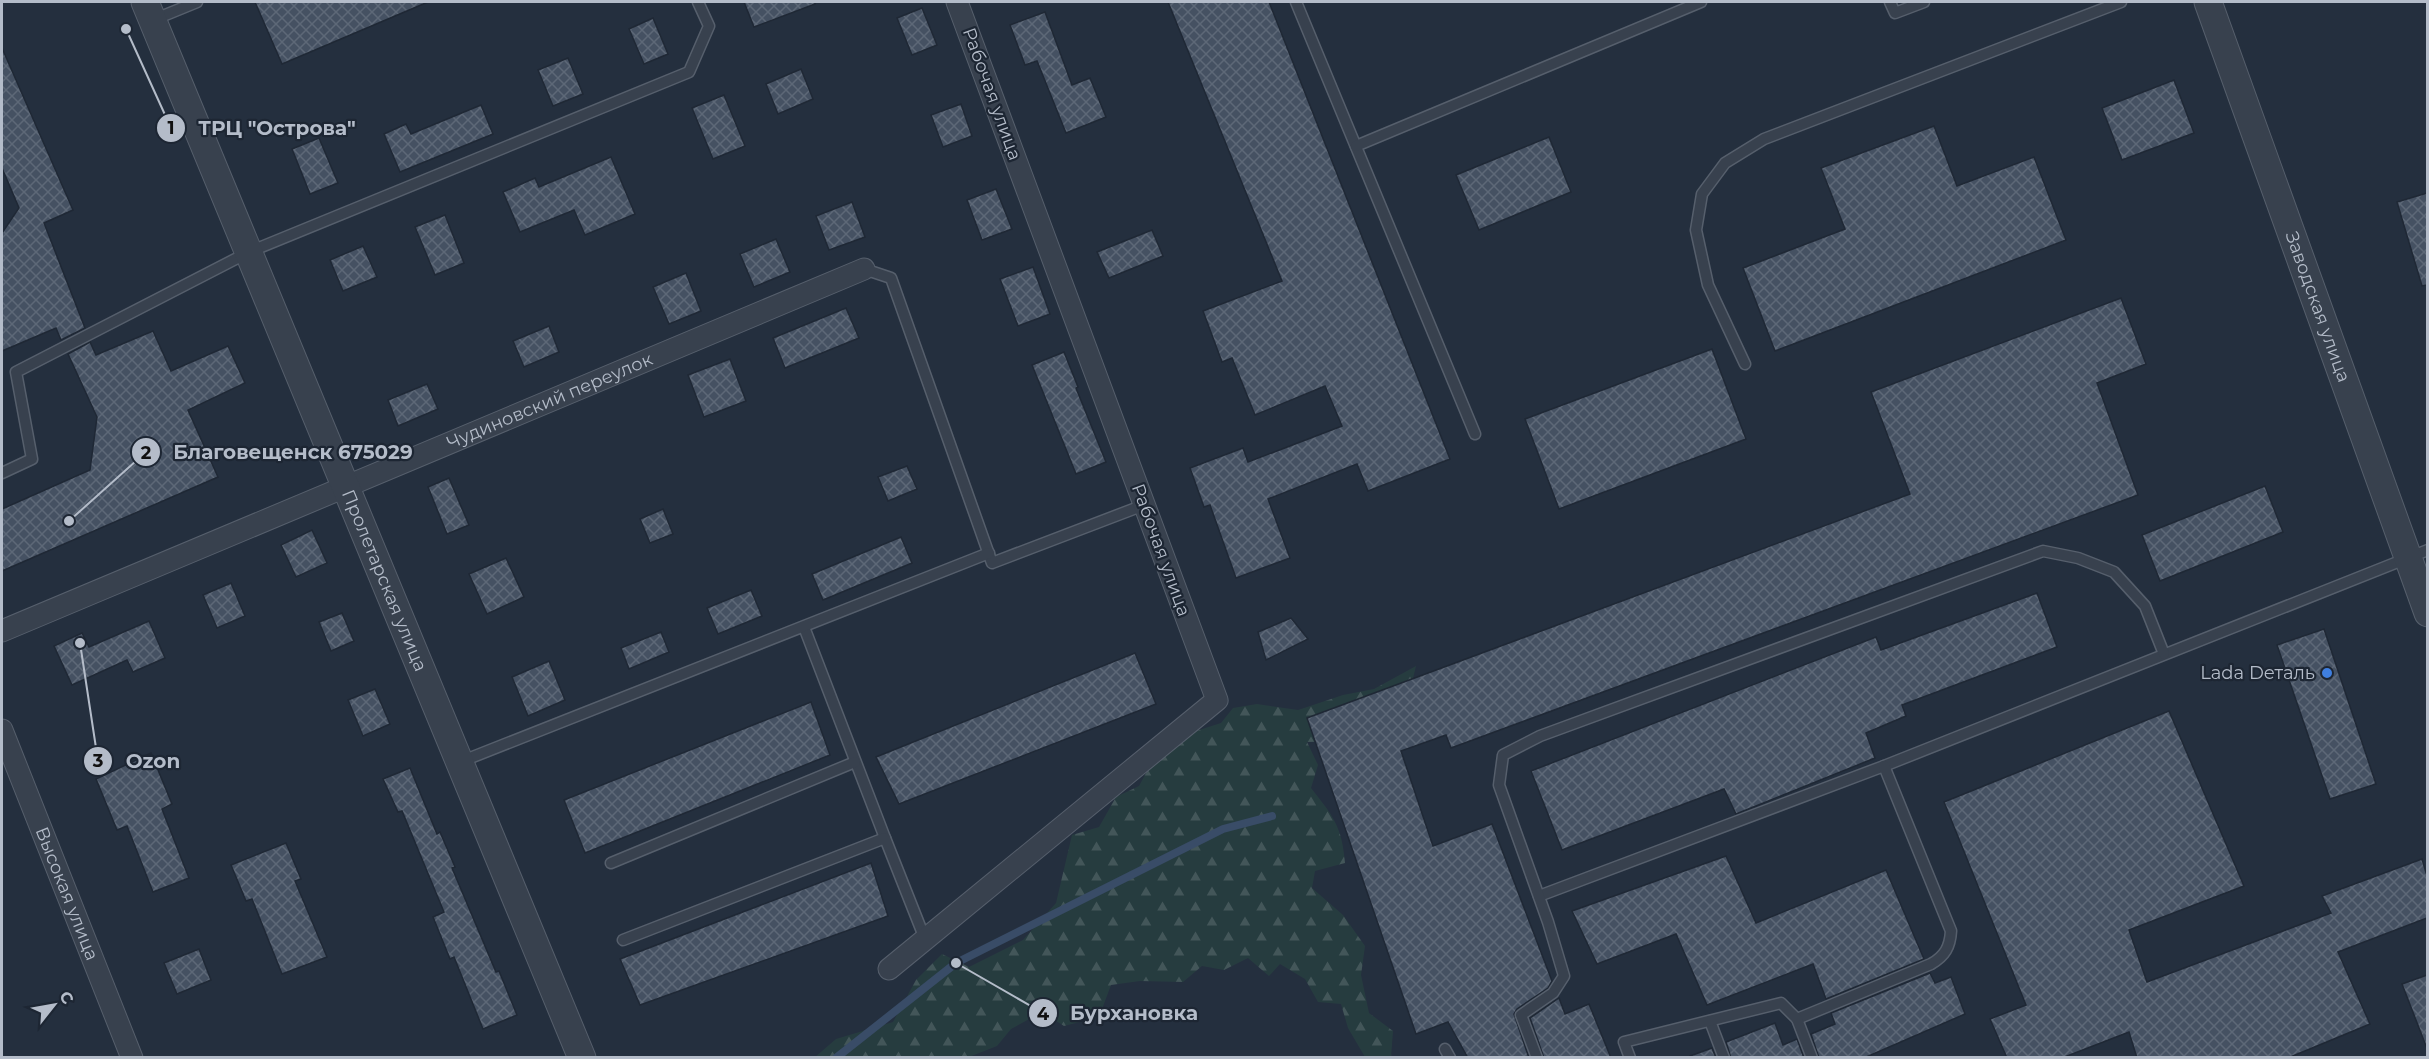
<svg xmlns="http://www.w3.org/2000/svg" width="2429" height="1059" font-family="Montserrat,sans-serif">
  <defs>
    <pattern id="forest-firs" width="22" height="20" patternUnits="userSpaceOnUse" patternTransform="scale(1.5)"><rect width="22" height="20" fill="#263c3f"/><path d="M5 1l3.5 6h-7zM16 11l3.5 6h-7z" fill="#435659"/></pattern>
    <pattern id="building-cross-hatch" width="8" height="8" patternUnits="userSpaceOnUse" patternTransform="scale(1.5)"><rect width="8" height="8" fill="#455162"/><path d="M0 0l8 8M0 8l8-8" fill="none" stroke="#5d6877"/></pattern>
  </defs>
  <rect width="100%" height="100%" fill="#242f3e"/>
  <!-- forest -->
  <path fill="url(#forest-firs)" d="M 1416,666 L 1405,711 L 1342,741 L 1307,742 L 1318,765 L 1311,788 C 1333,816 1342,826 1345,863 L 1315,871 L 1312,888 L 1343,915 L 1365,946 L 1361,975 L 1369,1013 L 1393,1031 L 1391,1057 L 1365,1057 L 1348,1028 L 1341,1004 L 1318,1002 L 1305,979 L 1280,964 L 1269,976 L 1248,958 L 1224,970 L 1202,966 L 1183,982 L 1140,981 L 1111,985 L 1099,1017 L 1064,1026 L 1042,1012 L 1011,1029 L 997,1046 L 969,1057 L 814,1058 L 836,1039 L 893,1022 L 916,980 L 942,954 L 969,967 L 1023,940 L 1056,903 L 1072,835 L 1099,827 L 1116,797 L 1139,786 L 1152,762 L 1196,731 L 1221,723 L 1233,708 L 1257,704 L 1298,710 L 1343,695 L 1374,689 Z"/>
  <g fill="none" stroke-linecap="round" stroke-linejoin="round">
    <!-- stream -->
    <path stroke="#394c67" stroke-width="8" d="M 836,1058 L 956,963 L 1223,829 L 1272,816"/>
  </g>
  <!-- building -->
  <g fill="url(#building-cross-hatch)" stroke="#1f2835" stroke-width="1.5">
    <path d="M 255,2 L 428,2 L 282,64 Z"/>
    <path d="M 744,2 L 815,2 L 815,4 L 754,27 Z"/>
    <path d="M 1168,2 L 1269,2 L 1450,459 L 1368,491 L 1357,464 L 1268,499 L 1290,558 L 1236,578 L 1210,505 L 1204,507 L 1190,468 L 1243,448 L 1248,462 L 1342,426 L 1325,386 L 1255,415 L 1232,358 L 1222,362 L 1203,311 L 1282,281 Z"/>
    <path d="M 922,8 L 937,45 L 912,55 L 897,18 Z"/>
    <path d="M 1045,12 L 1072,85 L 1090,78 L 1106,117 L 1066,133 L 1037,61 L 1025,65 L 1010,25 Z"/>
    <path d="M 653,18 L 668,54 L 644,64 L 629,29 Z"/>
    <path d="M 2,48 L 73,210 L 44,223 L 85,328 L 61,340 L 56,328 L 2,351 L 2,233 L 19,208 L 2,168 Z"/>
    <path d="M 568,58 L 583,94 L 553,106 L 538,70 Z"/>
    <path d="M 801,69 L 813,99 L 778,114 L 766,84 Z"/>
    <path d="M 2174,80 L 2194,133 L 2122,160 L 2102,108 Z"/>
    <path d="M 724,95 L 745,146 L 713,159 L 692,108 Z"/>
    <path d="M 961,104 L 972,136 L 943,147 L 931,115 Z"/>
    <path d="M 481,105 L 493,134 L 400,172 L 384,134 L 406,124 L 411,134 Z"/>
    <path d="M 1934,126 L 1957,186 L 2034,157 L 2066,240 L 1775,351 L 1743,268 L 1845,229 L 1821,168 Z"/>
    <path d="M 1549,137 L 1571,192 L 1479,230 L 1456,175 Z"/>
    <path d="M 319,138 L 338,183 L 310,194 L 292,149 Z"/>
    <path d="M 611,157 L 635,214 L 585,235 L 574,210 L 520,232 L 503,192 L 535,178 L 539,187 Z"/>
    <path d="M 996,189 L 1012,229 L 982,240 L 967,200 Z"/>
    <path d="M 2427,193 L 2427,285 L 2422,286 L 2397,202 Z"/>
    <path d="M 852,202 L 865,237 L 829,250 L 816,216 Z"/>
    <path d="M 445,215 L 464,263 L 435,275 L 415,227 Z"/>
    <path d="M 1152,230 L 1163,256 L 1109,278 L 1097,252 Z"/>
    <path d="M 776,239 L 790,272 L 754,287 L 740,254 Z"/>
    <path d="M 363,246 L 377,277 L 343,291 L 330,260 Z"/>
    <path d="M 1033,267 L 1050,314 L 1018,326 L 1000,279 Z"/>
    <path d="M 686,273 L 701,311 L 669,324 L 653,287 Z"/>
    <path d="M 2121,298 L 2146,364 L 2097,383 L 2138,495 L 1451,748 L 1446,735 L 1401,751 L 1433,846 L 1492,824 L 1552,981 L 1548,988 L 1517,1009 L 1514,1014 L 1529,1058 L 1468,1058 L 1448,1022 L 1416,1034 L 1307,718 L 1910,494 L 1871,392 Z"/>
    <path d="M 846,308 L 859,338 L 785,368 L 773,338 Z"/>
    <path d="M 549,326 L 559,352 L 524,367 L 513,341 Z"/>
    <path d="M 153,331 L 171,371 L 228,346 L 245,383 L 188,410 L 218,477 L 2,571 L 2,509 L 90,470 L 97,417 L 68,354 L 90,342 L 96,355 Z"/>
    <path d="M 1712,349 L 1746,439 L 1559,509 L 1525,419 Z"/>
    <path d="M 1064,352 L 1078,387 L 1076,388 L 1106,462 L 1076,474 L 1032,365 Z"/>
    <path d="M 730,359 L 746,401 L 704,417 L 688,375 Z"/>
    <path d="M 427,384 L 438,409 L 398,426 L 388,400 Z"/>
    <path d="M 907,466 L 917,489 L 888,501 L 878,477 Z"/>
    <path d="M 449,478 L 469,525 L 447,534 L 428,487 Z"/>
    <path d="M 2265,486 L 2283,532 L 2160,581 L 2142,535 Z"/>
    <path d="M 663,509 L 673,534 L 650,543 L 640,519 Z"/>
    <path d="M 312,530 L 327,563 L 296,577 L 281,545 Z"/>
    <path d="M 901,537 L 912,563 L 823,600 L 812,574 Z"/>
    <path d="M 506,558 L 524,597 L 487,614 L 469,574 Z"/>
    <path d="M 231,583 L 245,616 L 217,628 L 203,595 Z"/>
    <path d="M 751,590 L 762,616 L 718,634 L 707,608 Z"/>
    <path d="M 2037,593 L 2057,647 L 1902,705 L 1906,716 L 1866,733 L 1875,758 L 1736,814 L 1724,789 L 1562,850 L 1531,771 L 1876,637 L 1881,650 Z"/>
    <path d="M 342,613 L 354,641 L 331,651 L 319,622 Z"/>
    <path d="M 1291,618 L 1308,639 L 1266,660 L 1258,632 Z"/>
    <path d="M 149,621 L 165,658 L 133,672 L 127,660 L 72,685 L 54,646 L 82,633 L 89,647 Z"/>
    <path d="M 2324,629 L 2376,784 L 2330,799 L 2277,645 Z"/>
    <path d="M 661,632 L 669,652 L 629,669 L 621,648 Z"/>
    <path d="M 1135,653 L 1156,704 L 899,804 L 876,757 Z"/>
    <path d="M 549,661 L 565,700 L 528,716 L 512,677 Z"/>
    <path d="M 375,689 L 390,724 L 363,736 L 348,700 Z"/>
    <path d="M 811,702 L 830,755 L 585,853 L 564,800 Z"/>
    <path d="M 2169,711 L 2244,886 L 2129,930 L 2147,982 L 2331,913 L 2322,896 L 2422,859 L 2427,876 L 2427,918 L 2338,952 L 2370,1024 L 2288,1058 L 2137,1058 L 2129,1032 L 2062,1058 L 2007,1058 L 1990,1019 L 2026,1005 L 1944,802 Z"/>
    <path d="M 151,753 L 172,804 L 162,809 L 189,878 L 153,892 L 127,826 L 117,830 L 96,779 Z"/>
    <path d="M 410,768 L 437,834 L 440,832 L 455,867 L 452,868 L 496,972 L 499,971 L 517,1015 L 483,1029 L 454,957 L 450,959 L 433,917 L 444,912 L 402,811 L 398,812 L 383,779 Z"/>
    <path d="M 286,843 L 301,879 L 295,881 L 327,957 L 282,974 L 252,899 L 246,901 L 231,865 Z"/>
    <path d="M 1726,856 L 1756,923 L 1886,870 L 1924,959 L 1826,999 L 1813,964 L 1707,1005 L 1676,934 L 1597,964 L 1572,911 Z"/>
    <path d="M 871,863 L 888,916 L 640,1005 L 620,959 Z"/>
    <path d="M 199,949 L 211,980 L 177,994 L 164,963 Z"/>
    <path d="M 1930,973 L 1935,983 L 1951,977 L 1965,1014 L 1864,1058 L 1819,1058 L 1811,1034 L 1835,1024 L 1831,1013 Z"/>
    <path d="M 2427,975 L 2427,1045 L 2426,1046 L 2402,984 Z"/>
    <path d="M 1559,998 L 1565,1014 L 1589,1004 L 1611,1058 L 1544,1058 L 1530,1018 Z"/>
    <path d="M 1775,1023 L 1783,1045 L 1797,1039 L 1804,1058 L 1731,1058 L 1726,1042 Z"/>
    <path d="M 1712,1048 L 1716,1058 L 1691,1058 L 1690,1056 Z"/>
  </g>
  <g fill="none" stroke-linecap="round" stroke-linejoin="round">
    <defs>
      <g id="service">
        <path d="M 1296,2 L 1475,434"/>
        <path d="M 1890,2 L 1895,13 L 1924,2"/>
        <path d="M 153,20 L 197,2"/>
        <path d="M 1356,146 L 1701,2"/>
        <path d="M 864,269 L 891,278 L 992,563 L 1144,505"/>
        <path d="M 1745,364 L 1708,285 L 1696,230 L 1702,194 L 1725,163 L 1764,139 L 2121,2"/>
        <path d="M 2,473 L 32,459 L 16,372 L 249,252 L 689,72 L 709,26 L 698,2"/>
        <path d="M 804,627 L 885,838"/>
        <path d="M 460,762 L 989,553"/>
        <path d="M 611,863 L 855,762"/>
        <path d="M 1539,896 L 1884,766 L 2428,550"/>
        <path d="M 623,940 L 885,838 L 925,939"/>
        <path d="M 1797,1019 L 1931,964 C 1945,956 1950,947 1951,931 L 1884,766"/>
        <path d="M 1710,1021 L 1724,1058"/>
        <path d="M 1445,1049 L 1450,1058"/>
        <path d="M 1537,1058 L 1521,1015 L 1553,993 L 1564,976 L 1548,922 L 1499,785 L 1503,755 L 1540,736 L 2043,551 L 2078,558 L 2114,572 L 2145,606 L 2164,654"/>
        <path d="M 1630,1058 L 1624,1042 L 1781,1003 L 1797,1019 L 1812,1058"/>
      </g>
      <g id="minor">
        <path id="s1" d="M 2,631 L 864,269"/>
        <path id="s2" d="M 2,730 L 132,1058"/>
        <path d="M 889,969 L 1217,700 L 957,2"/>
      </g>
      <g id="tertiary">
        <path id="s3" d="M 145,2 L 582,1058"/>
        <path id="s4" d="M 2208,2 L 2428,613"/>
      </g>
    </defs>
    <!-- service casing -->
    <use href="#service" stroke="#565f6c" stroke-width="13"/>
    <!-- minor casing -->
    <use href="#minor" stroke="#565f6c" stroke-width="23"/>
    <!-- tertiary casing -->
    <use href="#tertiary" stroke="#565f6c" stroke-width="29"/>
    <!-- service -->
    <use href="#service" stroke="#38414e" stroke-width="10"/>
    <!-- minor -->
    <use href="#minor" stroke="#38414e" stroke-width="21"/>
    <!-- tertiary -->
    <use href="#tertiary" stroke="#38414e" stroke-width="27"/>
  </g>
  <!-- markers -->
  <circle fill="#3f7fe0" stroke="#1d2633" stroke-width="2" cx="2327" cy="673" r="6"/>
  <g text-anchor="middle" stroke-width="4.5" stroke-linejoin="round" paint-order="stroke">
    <!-- street labels -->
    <g font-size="18" fill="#b4bcc9" stroke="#1d2633">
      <text transform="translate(992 94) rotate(70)" y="6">Рабочая улица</text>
      <text dy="6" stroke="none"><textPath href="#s4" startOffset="324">Заводская улица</textPath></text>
      <text dy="6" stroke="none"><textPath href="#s1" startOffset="594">Чудиновский переулок</textPath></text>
      <text transform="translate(1161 550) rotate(70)" y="6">Рабочая улица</text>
      <text dy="6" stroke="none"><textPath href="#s3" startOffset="626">Пролетарская улица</textPath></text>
      <text dy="6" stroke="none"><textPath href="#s2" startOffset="176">Высокая улица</textPath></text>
    </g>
    <!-- poi labels -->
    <g font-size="18" fill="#b4bcc9" stroke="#1d2633" text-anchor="end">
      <text x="2315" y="679">Lada Dеталь</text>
    </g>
  </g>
  <!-- callouts -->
  <path fill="none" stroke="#b4bcc9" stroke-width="2" d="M126 29L171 128M69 521L146 452M80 643L98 761M956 963L1043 1013"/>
  <g fill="#b4bcc9" stroke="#1d2633" stroke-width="2">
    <circle cx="126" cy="29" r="6"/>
    <circle cx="69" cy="521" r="6"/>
    <circle cx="80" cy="643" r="6"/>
    <circle cx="956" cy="963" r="6"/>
    <circle cx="171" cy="128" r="15"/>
    <circle cx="146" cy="452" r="15"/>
    <circle cx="98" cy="761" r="15"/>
    <circle cx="1043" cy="1013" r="15"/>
  </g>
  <g font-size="18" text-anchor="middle" font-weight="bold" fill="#111">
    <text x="171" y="134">1</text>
    <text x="146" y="459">2</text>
    <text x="98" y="767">3</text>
    <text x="1043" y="1020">4</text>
  </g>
  <g font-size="20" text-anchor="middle" font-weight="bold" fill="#b4bcc9" stroke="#1d2633" stroke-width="4.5" stroke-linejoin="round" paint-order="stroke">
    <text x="277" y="135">ТРЦ "Острова"</text>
    <text x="293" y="459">Благовещенск 675029</text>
    <text x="153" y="768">Ozon</text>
    <text x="1134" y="1020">Бурхановка</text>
  </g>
  <!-- border -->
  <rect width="2429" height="1059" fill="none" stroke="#b4bcc9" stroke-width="6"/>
  <!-- north arrow -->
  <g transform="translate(54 1005) rotate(59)" stroke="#1d2633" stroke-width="4.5" paint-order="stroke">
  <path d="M0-4.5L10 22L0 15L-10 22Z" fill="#b4bcc9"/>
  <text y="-9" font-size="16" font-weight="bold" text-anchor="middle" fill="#b4bcc9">С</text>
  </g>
</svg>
